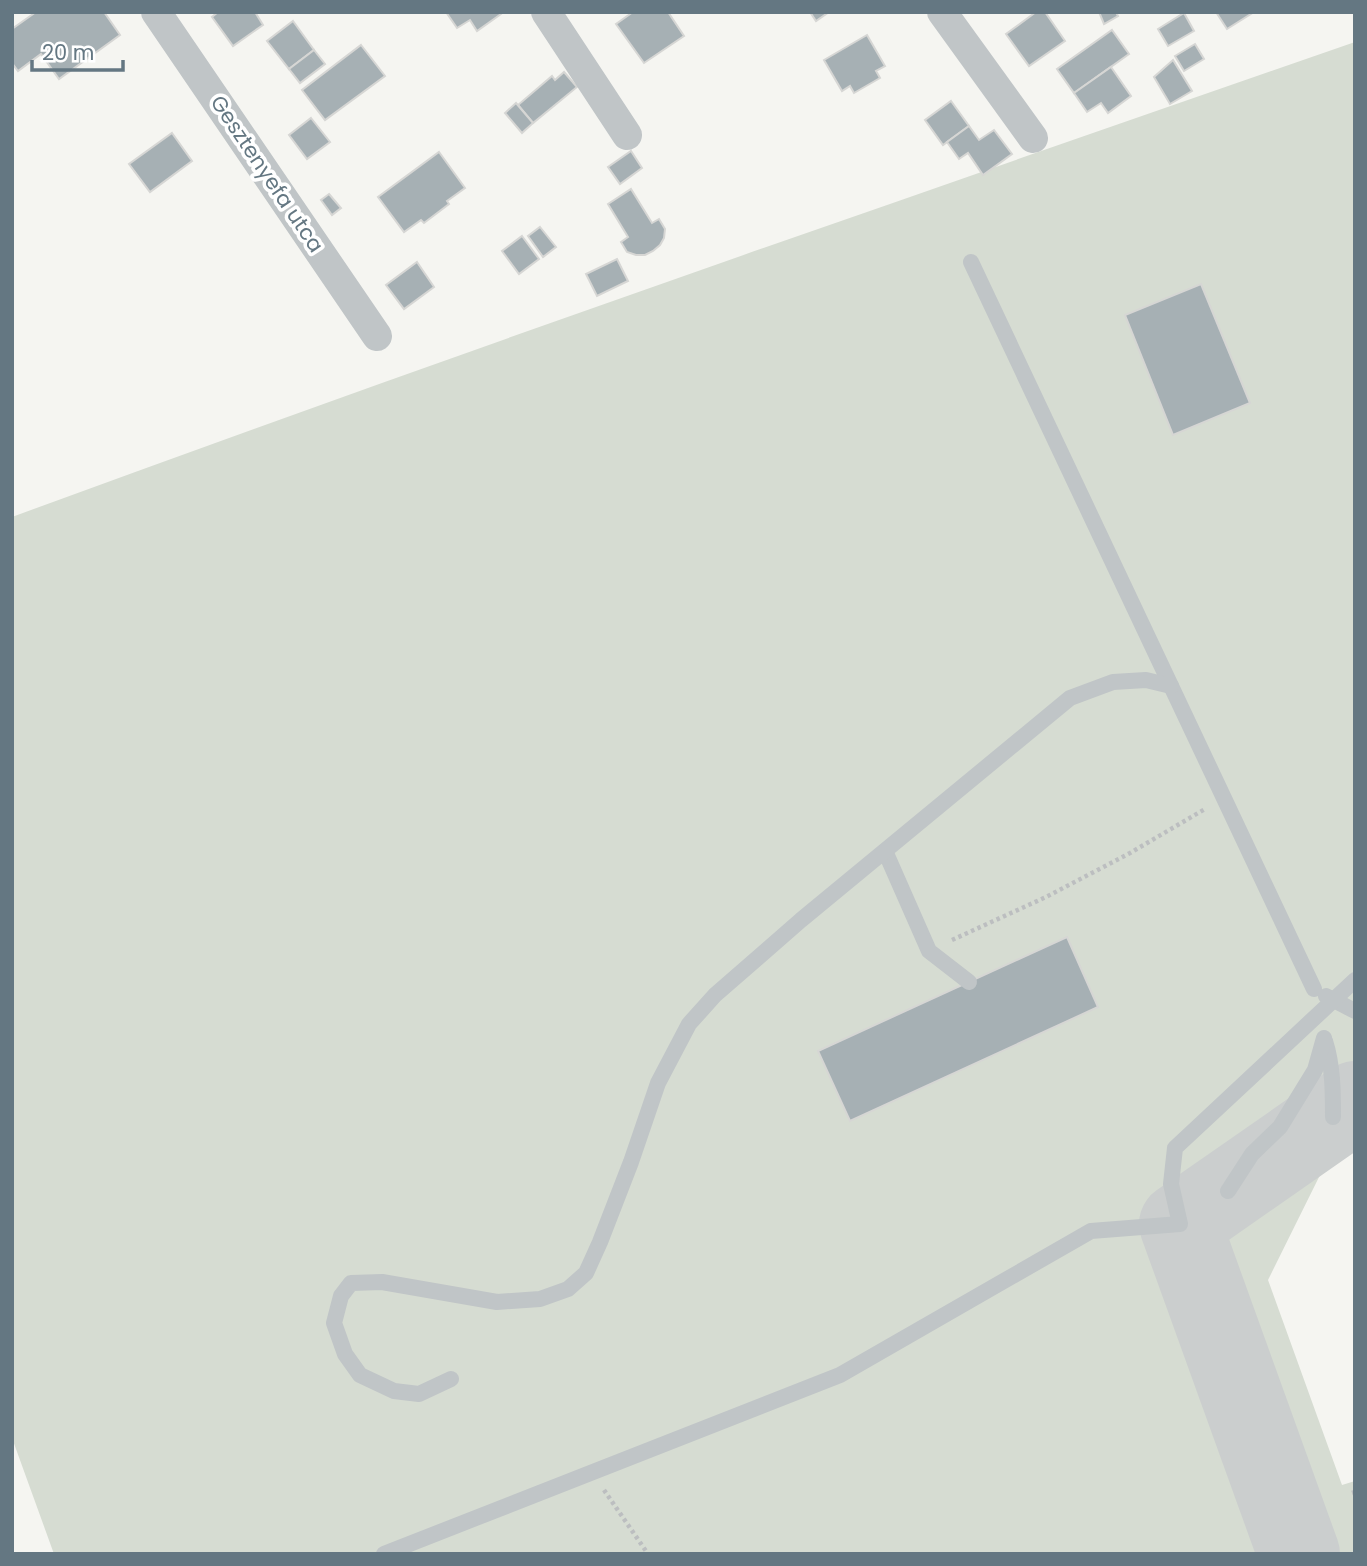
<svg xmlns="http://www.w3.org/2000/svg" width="1367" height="1566" font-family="Poppins,sans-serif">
  <rect width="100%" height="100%" fill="#f5f5f1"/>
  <!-- green -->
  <path fill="#d6dcd2" d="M 1355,42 L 1355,1145 L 1322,1171 L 1268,1280 L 1342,1485 L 1355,1481 L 1355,1554 L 54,1554 L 12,1438 L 12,517 C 458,353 906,198 1355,42 Z"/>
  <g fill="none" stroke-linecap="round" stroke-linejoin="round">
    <!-- taxiway -->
    <path stroke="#cbcece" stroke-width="82" d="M 1299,1554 L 1180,1224 L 1355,1102"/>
  </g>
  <!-- building -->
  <g fill="#a6b0b4" stroke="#d6d6d4" stroke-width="2">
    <path d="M 36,12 L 104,12 L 120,35 L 59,79 L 41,54 L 18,71 L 12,63 L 12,29 Z"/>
    <path d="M 218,12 L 255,12 L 263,25 L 233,46 L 212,17 Z"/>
    <path d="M 446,12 L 500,12 L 501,14 L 477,31 L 470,20 L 457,28 Z"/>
    <path d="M 633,12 L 668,12 L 684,36 L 644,63 L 616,24 Z"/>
    <path d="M 810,12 L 829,12 L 816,21 Z"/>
    <path d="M 1036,12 L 1045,12 L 1065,41 L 1029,66 L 1006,34 Z"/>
    <path d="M 1099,12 L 1116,12 L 1118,16 L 1104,24 Z"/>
    <path d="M 1216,12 L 1254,12 L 1227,29 Z"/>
    <path d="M 1184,13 L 1194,31 L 1168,46 L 1158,29 Z"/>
    <path d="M 293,21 L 314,50 L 289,69 L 267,41 Z"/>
    <path d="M 1112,30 L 1129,54 L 1074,93 L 1057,69 Z"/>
    <path d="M 867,35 L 885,66 L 876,71 L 880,78 L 854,93 L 850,86 L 842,91 L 824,60 Z"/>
    <path d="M 1195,44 L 1204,59 L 1184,71 L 1175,56 Z"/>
    <path d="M 361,45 L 385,76 L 325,120 L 302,90 Z"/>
    <path d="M 314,50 L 325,64 L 300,83 L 289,69 Z"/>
    <path d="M 1173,60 L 1192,91 L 1170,104 L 1154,77 Z"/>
    <path d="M 1111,67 L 1131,96 L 1108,113 L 1101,103 L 1087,112 L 1074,93 Z"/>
    <path d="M 564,72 L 577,87 L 533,123 L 518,105 L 552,76 L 555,80 Z"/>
    <path d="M 951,101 L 969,126 L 943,145 L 925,120 Z"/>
    <path d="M 516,103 L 533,123 L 522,133 L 505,113 Z"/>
    <path d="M 311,118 L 330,142 L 307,159 L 289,135 Z"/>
    <path d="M 969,126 L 979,140 L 994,130 L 1012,154 L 983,175 L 968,153 L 959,159 L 947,142 Z"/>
    <path d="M 172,133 L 192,161 L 150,192 L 129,164 Z"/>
    <path d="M 631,151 L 642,168 L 620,184 L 608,167 Z"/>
    <path d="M 439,152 L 465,188 L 447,201 L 449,204 L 424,223 L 421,220 L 404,232 L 378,197 Z"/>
    <path d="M 631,189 L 652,223 L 659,219 L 665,229 L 664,238 L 660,245 L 653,251 L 645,255 L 636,255 L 627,252 L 621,242 L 628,237 L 608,204 Z"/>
    <path d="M 329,194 L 341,208 L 332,215 L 321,200 Z"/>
    <path d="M 540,227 L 556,247 L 543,257 L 528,236 Z"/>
    <path d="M 522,236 L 539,259 L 519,274 L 502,251 Z"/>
    <path d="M 617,259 L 628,281 L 597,296 L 586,274 Z"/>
    <path d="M 417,262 L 434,287 L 404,309 L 386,285 Z"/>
    <path d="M 1201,284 L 1250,403 L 1173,435 L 1125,315 Z"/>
    <path d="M 1067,937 L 1098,1007 L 850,1121 L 818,1051 Z"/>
  </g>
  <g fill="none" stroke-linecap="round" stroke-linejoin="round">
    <!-- path -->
    <g stroke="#bcbec0" stroke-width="4.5" stroke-dasharray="3.5 3.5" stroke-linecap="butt">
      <path d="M 952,940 L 1046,897 L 1130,853 L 1205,809"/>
      <path d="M 604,1490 L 648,1554"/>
      <path d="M 1352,1493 L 1355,1492"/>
    </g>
    <!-- lane -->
    <g stroke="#c0c5c7" stroke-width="16">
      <path d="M 971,262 L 1314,989"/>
      <path d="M 885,851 L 929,951 L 969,982"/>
      <path d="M 1326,996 L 1355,1011"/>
      <path d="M 1325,1041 C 1333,1066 1333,1092 1333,1117"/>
      <path d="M 1228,1191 L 1252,1154 L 1280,1127 L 1315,1070 L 1324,1038"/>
      <path d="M 451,1379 L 419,1394 L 394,1391 L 360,1375 L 345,1354 L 334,1323 L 341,1296 L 351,1283 L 382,1282 L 497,1302 L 540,1299 L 568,1289 L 586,1273 L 600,1242 L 631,1162 L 658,1083 L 689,1024 L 715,995 L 801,920 L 1070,698 L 1113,682 L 1146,680 L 1171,686"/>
      <path d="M 384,1554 L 840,1375 L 1091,1231 L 1180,1224 L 1171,1184 L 1175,1148 L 1355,980"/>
    </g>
    <!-- street -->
    <g stroke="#c0c5c7" stroke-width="30">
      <path d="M 156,12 L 377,336"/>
      <path d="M 546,12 L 627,135"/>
      <path d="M 942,12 L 1033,138"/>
    </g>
  </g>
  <g text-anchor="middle" stroke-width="7" stroke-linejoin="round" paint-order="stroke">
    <!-- street labels -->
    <g font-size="21" fill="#647782" stroke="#fff">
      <text transform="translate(267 174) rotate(56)" y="7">Gesztenyefa utca</text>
    </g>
  </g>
  <!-- border -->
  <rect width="1367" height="1566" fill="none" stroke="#647782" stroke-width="28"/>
  <!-- scale -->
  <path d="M32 60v10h91v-10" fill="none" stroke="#647782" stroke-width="3.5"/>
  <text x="42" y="60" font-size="21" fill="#647782" stroke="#ffffff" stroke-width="5" paint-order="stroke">20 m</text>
</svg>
